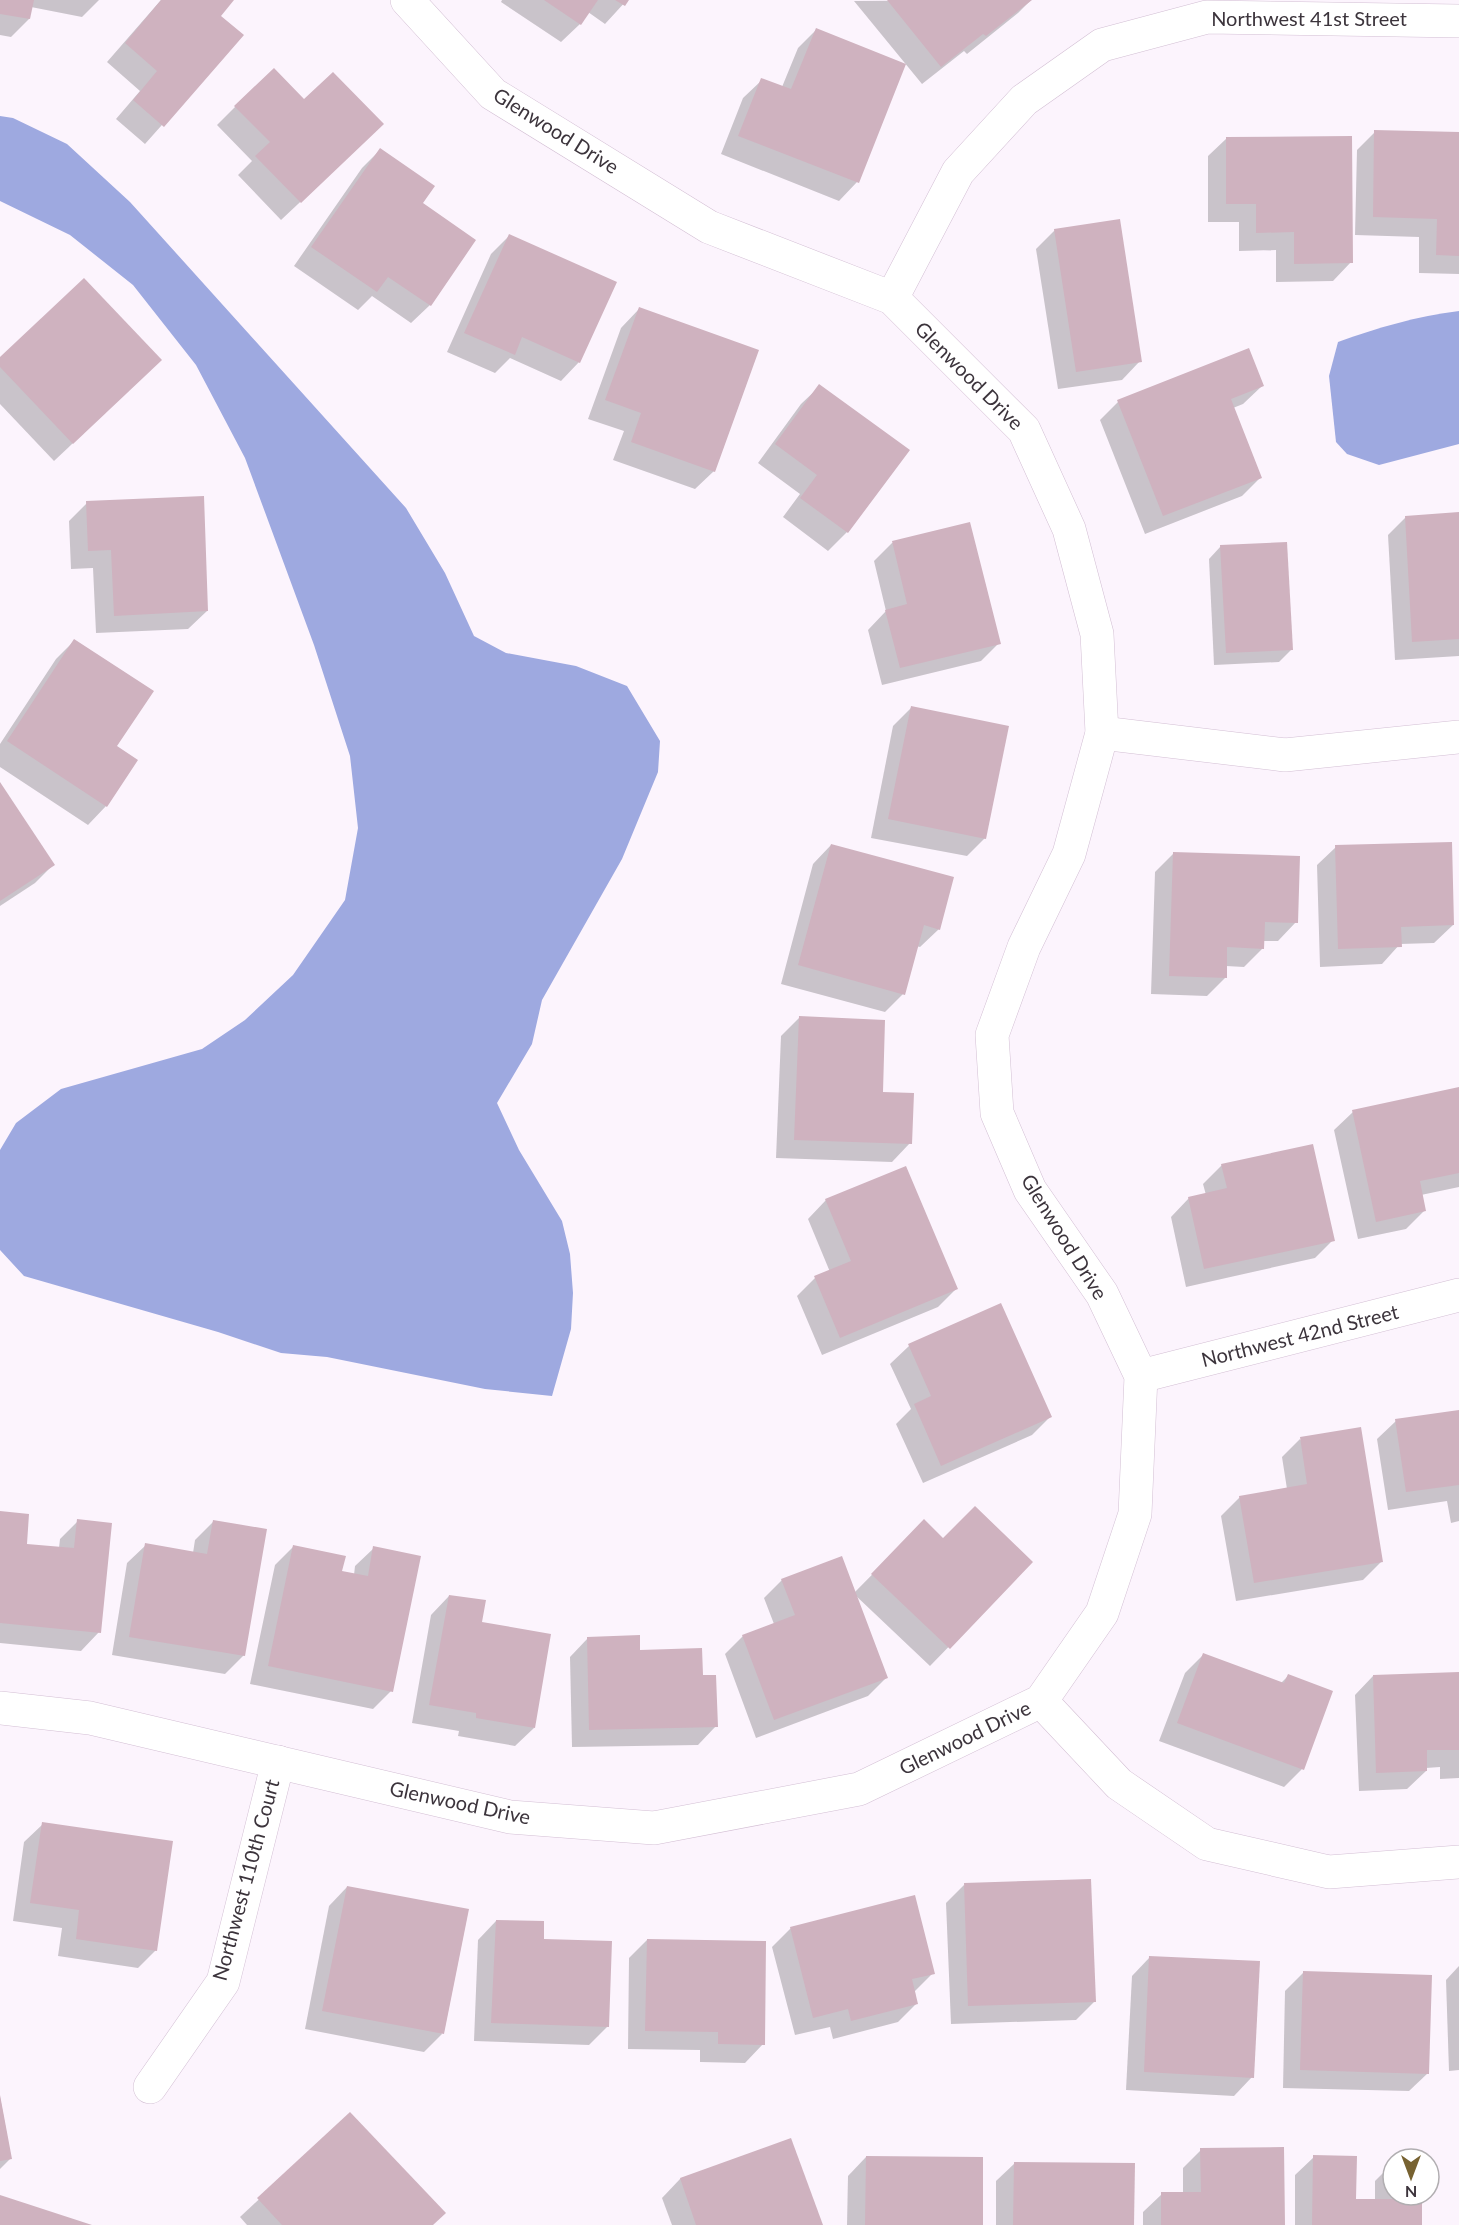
<svg xmlns="http://www.w3.org/2000/svg" width="1459" height="2225" font-family="Lato,sans-serif">
  <rect width="100%" height="100%" fill="#fcf4fd"/>
  <!-- water -->
  <g fill="#9ea9e0">
    <path d="M 0,116 L 13,118 L 67,144 L 130,202 L 406,508 L 445,573 L 474,636 L 506,653 L 576,666 L 627,686 L 660,741 L 658,772 L 622,859 L 542,1000 L 532,1044 L 497,1103 L 519,1150 L 562,1221 L 570,1254 L 573,1293 L 571,1329 L 552,1396 L 485,1389 L 327,1357 L 281,1353 L 218,1332 L 24,1276 L 0,1250 L 0,1150 L 16,1123 L 61,1089 L 202,1049 L 245,1020 L 293,975 L 345,900 L 358,828 L 350,756 L 314,645 L 245,458 L 196,365 L 133,285 L 70,235 L 0,201 Z"/>
    <path d="M 1459,311 L 1459,444 L 1379,465 L 1347,454 L 1336,442 L 1329,376 L 1338,342 C 1377,328 1417,316 1459,311 Z"/>
  </g>
  <!-- shadow -->
  <g fill="#0003">
    <path d="M 0,0 L 99,0 L 82,17 L 31,7 L 29,19 L 11,37 L 0,35 Z"/>
    <path d="M 161,0 L 232,0 L 218,16 L 242,35 L 145,144 L 116,119 L 140,91 L 107,62 Z"/>
    <path d="M 502,0 L 627,0 L 605,24 L 588,12 L 580,24 L 561,42 L 501,2 Z"/>
    <path d="M 1031,0 L 1018,13 L 967,54 L 964,51 L 922,84 L 854,1 Z"/>
    <path d="M 816,30 L 857,182 L 839,201 L 721,154 L 743,98 L 762,80 L 782,87 L 798,48 Z"/>
    <path d="M 304,101 L 363,143 L 281,220 L 238,175 L 252,161 L 217,125 L 235,107 Z"/>
    <path d="M 1375,132 L 1459,133 L 1459,274 L 1419,273 L 1419,237 L 1355,235 L 1357,150 Z"/>
    <path d="M 1227,138 L 1351,262 L 1333,281 L 1276,282 L 1276,250 L 1239,251 L 1239,222 L 1208,222 L 1208,156 Z"/>
    <path d="M 380,150 L 421,203 L 474,240 L 430,305 L 411,323 L 372,296 L 358,310 L 294,266 L 362,168 Z"/>
    <path d="M 1055,230 L 1140,361 L 1122,380 L 1058,389 L 1036,249 Z"/>
    <path d="M 509,236 L 579,362 L 561,381 L 510,358 L 495,373 L 447,352 L 491,254 Z"/>
    <path d="M 639,309 L 714,471 L 695,489 L 613,460 L 624,431 L 588,419 L 621,328 Z"/>
    <path d="M 0,359 L 142,378 L 54,461 L 0,404 Z"/>
    <path d="M 820,386 L 908,451 L 847,532 L 828,551 L 783,517 L 800,494 L 758,463 L 801,404 Z"/>
    <path d="M 1262,386 L 1243,404 L 1233,408 L 1261,477 L 1242,496 L 1145,534 L 1100,420 L 1118,402 Z"/>
    <path d="M 87,503 L 207,611 L 188,629 L 96,633 L 93,568 L 71,569 L 69,521 Z"/>
    <path d="M 1459,514 L 1459,656 L 1395,660 L 1388,535 L 1406,517 Z"/>
    <path d="M 969,524 L 999,643 L 981,661 L 882,685 L 868,630 L 886,611 L 874,561 L 892,543 Z"/>
    <path d="M 1221,546 L 1292,649 L 1279,662 L 1214,665 L 1209,559 Z"/>
    <path d="M 74,641 L 115,747 L 136,760 L 106,806 L 88,825 L 0,767 L 0,744 L 56,659 Z"/>
    <path d="M 911,708 L 985,838 L 967,856 L 871,838 L 893,726 Z"/>
    <path d="M 0,784 L 53,865 L 35,883 L 0,906 Z"/>
    <path d="M 831,845 L 939,929 L 920,947 L 916,946 L 903,994 L 885,1012 L 781,984 L 813,864 Z"/>
    <path d="M 1336,847 L 1453,925 L 1434,943 L 1400,944 L 1382,964 L 1320,967 L 1317,865 Z"/>
    <path d="M 1173,854 L 1296,922 L 1278,941 L 1263,941 L 1263,948 L 1244,967 L 1226,966 L 1225,978 L 1207,996 L 1151,994 L 1155,872 Z"/>
    <path d="M 799,1018 L 881,1093 L 910,1143 L 892,1162 L 776,1158 L 781,1036 Z"/>
    <path d="M 1459,1089 L 1459,1187 L 1421,1195 L 1424,1211 L 1406,1229 L 1358,1239 L 1334,1130 L 1353,1112 Z"/>
    <path d="M 1222,1165 L 1333,1240 L 1315,1258 L 1186,1287 L 1171,1217 L 1189,1198 L 1206,1195 L 1203,1184 Z"/>
    <path d="M 826,1200 L 956,1289 L 938,1307 L 822,1355 L 797,1296 L 815,1278 L 830,1272 L 808,1219 Z"/>
    <path d="M 1000,1305 L 1050,1417 L 1032,1435 L 923,1483 L 896,1424 L 911,1409 L 890,1364 L 909,1346 Z"/>
    <path d="M 1459,1411 L 1459,1521 L 1451,1523 L 1447,1501 L 1388,1510 L 1377,1439 L 1396,1421 Z"/>
    <path d="M 1300,1439 L 1382,1561 L 1363,1580 L 1236,1601 L 1221,1516 L 1240,1497 L 1287,1489 L 1282,1457 Z"/>
    <path d="M 0,1512 L 25,1545 L 59,1548 L 60,1539 L 78,1521 L 99,1632 L 81,1651 L 0,1643 Z"/>
    <path d="M 213,1522 L 244,1655 L 225,1674 L 112,1655 L 127,1563 L 146,1545 L 193,1553 L 195,1540 Z"/>
    <path d="M 924,1522 L 943,1540 L 1031,1562 L 930,1666 L 854,1594 L 886,1678 L 868,1696 L 756,1738 L 725,1654 L 743,1636 L 774,1624 L 764,1598 L 782,1580 L 854,1593 Z"/>
    <path d="M 293,1547 L 341,1572 L 354,1575 L 355,1566 L 374,1548 L 391,1691 L 373,1709 L 250,1684 L 275,1565 Z"/>
    <path d="M 449,1596 L 480,1624 L 534,1728 L 515,1746 L 458,1736 L 459,1731 L 412,1723 L 431,1615 Z"/>
    <path d="M 588,1638 L 638,1651 L 701,1677 L 716,1726 L 698,1745 L 572,1747 L 570,1657 Z"/>
    <path d="M 1203,1655 L 1281,1683 L 1288,1676 L 1302,1769 L 1284,1787 L 1159,1741 L 1185,1673 Z"/>
    <path d="M 1459,1673 L 1459,1778 L 1440,1779 L 1440,1767 L 1426,1768 L 1426,1771 L 1407,1789 L 1359,1791 L 1355,1695 L 1373,1676 Z"/>
    <path d="M 43,1824 L 156,1950 L 138,1968 L 58,1956 L 62,1928 L 13,1921 L 24,1842 Z"/>
    <path d="M 964,1885 L 1094,2002 L 1076,2020 L 951,2024 L 946,1903 Z"/>
    <path d="M 347,1887 L 442,2034 L 424,2052 L 305,2029 L 329,1906 Z"/>
    <path d="M 496,1921 L 542,1940 L 607,2027 L 589,2045 L 474,2041 L 478,1940 Z"/>
    <path d="M 791,1928 L 933,1973 L 915,1991 L 916,2004 L 898,2022 L 833,2039 L 830,2027 L 795,2035 L 772,1947 Z"/>
    <path d="M 647,1940 L 763,2044 L 745,2063 L 700,2062 L 700,2050 L 628,2049 L 629,1958 Z"/>
    <path d="M 1150,1957 L 1252,2077 L 1234,2096 L 1126,2090 L 1132,1976 Z"/>
    <path d="M 1459,1966 L 1459,2070 L 1449,2071 L 1446,1980 Z"/>
    <path d="M 1303,1973 L 1428,2073 L 1409,2091 L 1283,2088 L 1285,1991 Z"/>
    <path d="M 0,2097 L 11,2158 L 0,2169 Z"/>
    <path d="M 350,2114 L 432,2225 L 247,2225 L 240,2217 Z"/>
    <path d="M 790,2140 L 821,2225 L 672,2225 L 662,2198 L 680,2179 Z"/>
    <path d="M 1201,2150 L 1284,2225 L 1143,2225 L 1143,2212 L 1162,2194 L 1183,2193 L 1183,2168 Z"/>
    <path d="M 866,2157 L 981,2225 L 847,2225 L 848,2176 Z"/>
    <path d="M 1314,2157 L 1354,2200 L 1375,2201 L 1375,2181 L 1393,2163 L 1393,2195 L 1420,2195 L 1420,2225 L 1295,2225 L 1295,2175 Z"/>
    <path d="M 1015,2163 L 1133,2225 L 996,2225 L 996,2181 Z"/>
  </g>
  <!-- building -->
  <g fill="#cfb2bf">
    <path d="M 0,0 L 34,0 L 30,19 L 0,14 Z"/>
    <path d="M 161,0 L 234,0 L 221,16 L 244,35 L 164,127 L 133,100 L 157,71 L 125,43 Z"/>
    <path d="M 544,0 L 598,0 L 581,25 Z"/>
    <path d="M 615,0 L 629,0 L 625,6 Z"/>
    <path d="M 887,0 L 1032,0 L 986,36 L 983,34 L 941,67 Z"/>
    <path d="M 816,28 L 906,64 L 859,183 L 738,136 L 761,78 L 791,89 Z"/>
    <path d="M 274,68 L 304,99 L 333,72 L 384,124 L 301,203 L 255,156 L 270,142 L 234,106 Z"/>
    <path d="M 1374,130 L 1459,132 L 1459,256 L 1436,255 L 1437,219 L 1373,217 Z"/>
    <path d="M 1352,136 L 1353,263 L 1294,264 L 1294,232 L 1256,233 L 1256,204 L 1226,204 L 1226,137 Z"/>
    <path d="M 380,148 L 435,186 L 423,203 L 476,240 L 431,306 L 388,277 L 377,292 L 311,247 Z"/>
    <path d="M 1120,219 L 1142,362 L 1076,372 L 1054,229 Z"/>
    <path d="M 509,234 L 617,282 L 580,363 L 522,337 L 515,355 L 464,333 Z"/>
    <path d="M 84,278 L 162,360 L 73,444 L 0,367 L 0,357 Z"/>
    <path d="M 639,307 L 759,350 L 715,472 L 631,442 L 641,413 L 605,400 Z"/>
    <path d="M 1249,348 L 1264,386 L 1231,399 L 1262,478 L 1163,516 L 1117,400 Z"/>
    <path d="M 819,384 L 910,450 L 848,533 L 800,498 L 817,475 L 775,444 Z"/>
    <path d="M 204,496 L 208,611 L 114,616 L 111,550 L 88,551 L 86,501 Z"/>
    <path d="M 1459,512 L 1459,639 L 1412,642 L 1405,516 Z"/>
    <path d="M 970,522 L 1001,644 L 900,668 L 885,610 L 907,604 L 892,541 Z"/>
    <path d="M 1287,542 L 1293,650 L 1226,653 L 1220,545 Z"/>
    <path d="M 74,639 L 154,691 L 117,746 L 138,760 L 107,807 L 7,741 Z"/>
    <path d="M 911,706 L 1009,726 L 986,839 L 888,819 Z"/>
    <path d="M 0,782 L 55,865 L 0,901 Z"/>
    <path d="M 1452,842 L 1454,925 L 1401,927 L 1402,947 L 1338,949 L 1335,845 Z"/>
    <path d="M 831,844 L 954,877 L 940,930 L 924,925 L 905,995 L 798,965 Z"/>
    <path d="M 1173,852 L 1300,856 L 1298,923 L 1265,922 L 1264,949 L 1227,947 L 1227,978 L 1169,976 Z"/>
    <path d="M 799,1016 L 885,1020 L 883,1092 L 914,1093 L 912,1144 L 794,1140 Z"/>
    <path d="M 1459,1087 L 1459,1173 L 1420,1181 L 1426,1211 L 1376,1222 L 1352,1110 Z"/>
    <path d="M 1313,1144 L 1335,1241 L 1204,1269 L 1188,1197 L 1227,1188 L 1221,1164 Z"/>
    <path d="M 906,1166 L 958,1289 L 840,1338 L 814,1276 L 851,1261 L 825,1199 Z"/>
    <path d="M 1001,1303 L 1052,1417 L 941,1466 L 914,1404 L 931,1396 L 908,1344 Z"/>
    <path d="M 1459,1410 L 1459,1485 L 1406,1492 L 1395,1419 Z"/>
    <path d="M 1361,1427 L 1383,1562 L 1254,1583 L 1239,1496 L 1307,1484 L 1300,1437 Z"/>
    <path d="M 975,1506 L 1033,1562 L 950,1649 L 871,1574 L 924,1519 L 943,1538 Z"/>
    <path d="M 0,1511 L 29,1514 L 27,1544 L 74,1548 L 77,1519 L 112,1523 L 101,1633 L 0,1623 Z"/>
    <path d="M 213,1520 L 267,1529 L 245,1656 L 129,1637 L 145,1543 L 207,1554 Z"/>
    <path d="M 293,1545 L 346,1556 L 342,1571 L 368,1576 L 373,1546 L 421,1556 L 393,1692 L 268,1666 Z"/>
    <path d="M 842,1556 L 888,1678 L 774,1720 L 742,1635 L 795,1615 L 781,1579 Z"/>
    <path d="M 449,1595 L 486,1600 L 482,1622 L 551,1634 L 535,1728 L 476,1718 L 476,1713 L 429,1705 Z"/>
    <path d="M 640,1635 L 640,1650 L 702,1648 L 703,1675 L 716,1675 L 718,1727 L 589,1730 L 587,1637 Z"/>
    <path d="M 1203,1653 L 1284,1683 L 1288,1674 L 1333,1691 L 1304,1770 L 1177,1723 Z"/>
    <path d="M 1459,1672 L 1459,1750 L 1427,1750 L 1427,1771 L 1376,1773 L 1373,1675 Z"/>
    <path d="M 42,1822 L 173,1841 L 157,1951 L 76,1939 L 79,1910 L 30,1903 Z"/>
    <path d="M 1091,1879 L 1096,2002 L 968,2006 L 964,1883 Z"/>
    <path d="M 347,1886 L 469,1909 L 444,2034 L 322,2011 Z"/>
    <path d="M 915,1895 L 935,1974 L 912,1979 L 918,2004 L 851,2021 L 848,2009 L 813,2018 L 790,1927 Z"/>
    <path d="M 496,1920 L 544,1921 L 544,1939 L 612,1941 L 609,2027 L 491,2023 Z"/>
    <path d="M 647,1939 L 766,1941 L 765,2045 L 718,2044 L 718,2032 L 645,2031 Z"/>
    <path d="M 1149,1956 L 1260,1961 L 1254,2078 L 1144,2072 Z"/>
    <path d="M 1303,1971 L 1432,1975 L 1429,2074 L 1300,2070 Z"/>
    <path d="M 0,2095 L 12,2159 L 0,2161 Z"/>
    <path d="M 350,2112 L 446,2213 L 433,2225 L 282,2225 L 257,2198 Z"/>
    <path d="M 791,2138 L 823,2225 L 696,2225 L 680,2178 Z"/>
    <path d="M 1284,2147 L 1285,2225 L 1161,2225 L 1161,2192 L 1201,2192 L 1200,2148 Z"/>
    <path d="M 1313,2155 L 1357,2156 L 1356,2199 L 1392,2199 L 1393,2195 L 1422,2195 L 1422,2225 L 1312,2225 Z"/>
    <path d="M 866,2156 L 983,2157 L 983,2225 L 865,2225 Z"/>
    <path d="M 1014,2162 L 1135,2163 L 1134,2225 L 1013,2225 Z"/>
    <path d="M 0,2195 L 92,2225 L 0,2225 Z"/>
  </g>
  <g fill="none" stroke-linecap="round" stroke-linejoin="round">
    <defs>
      <g id="minor">
        <path d="M 892,298 L 958,172 L 1024,100 L 1102,45 L 1207,17 L 1459,21"/>
        <path d="M 1102,733 L 1285,755 L 1459,737"/>
        <path d="M 1141,1376 L 1459,1295"/>
        <path d="M 1041,1701 L 1119,1784 L 1207,1844 L 1329,1872 L 1459,1862"/>
        <path d="M 0,1708 L 90,1718 L 510,1817 L 654,1828 L 859,1789 L 1041,1701 L 1102,1613 L 1135,1514 L 1141,1376 L 1102,1294 L 1030,1190 L 997,1113 L 992,1035 L 1024,947 L 1069,854 L 1102,733 L 1097,634 L 1069,529 L 1024,430 L 892,298 L 709,227 L 493,94 L 407,0"/>
        <path d="M 150,2087 L 223,1982 L 278,1762"/>
      </g>
    </defs>
    <!-- minor casing -->
    <use href="#minor" stroke="#d3bfd4" stroke-width="34"/>
    <!-- minor -->
    <use href="#minor" stroke="#fff" stroke-width="33"/>
  </g>
  <g text-anchor="middle" stroke-width="4.5" stroke-linejoin="round" paint-order="stroke">
    <!-- street labels -->
    <g font-size="20" fill="#3c343c" stroke="#fff">
      <text x="1309" y="26">Northwest 41st Street</text>
      <text transform="translate(556 131) rotate(32)" y="7">Glenwood Drive</text>
      <text transform="translate(969 376) rotate(45)" y="7">Glenwood Drive</text>
      <text transform="translate(1064 1237) rotate(58)" y="7">Glenwood Drive</text>
      <text transform="translate(1300 1336) rotate(-14)" y="7">Northwest 42nd Street</text>
      <text transform="translate(965 1738) rotate(-26)" y="7">Glenwood Drive</text>
      <text transform="translate(460 1803) rotate(12)" y="7">Glenwood Drive</text>
      <text transform="translate(246 1880) rotate(-75)" y="7">Northwest 110th Court</text>
    </g>
  </g>
  <!-- north arrow -->
  <g transform="translate(1411 2177) rotate(180)"><circle r="28" fill="#ffffff" stroke="#b1aeb1" stroke-width="1.5"/>
  <path d="M0-4.5L10 22L0 15L-10 22Z" fill="#776231"/>
  <text y="-9" font-size="16" font-weight="bold" text-anchor="middle" fill="#3c343c">N</text>
  </g>
</svg>
